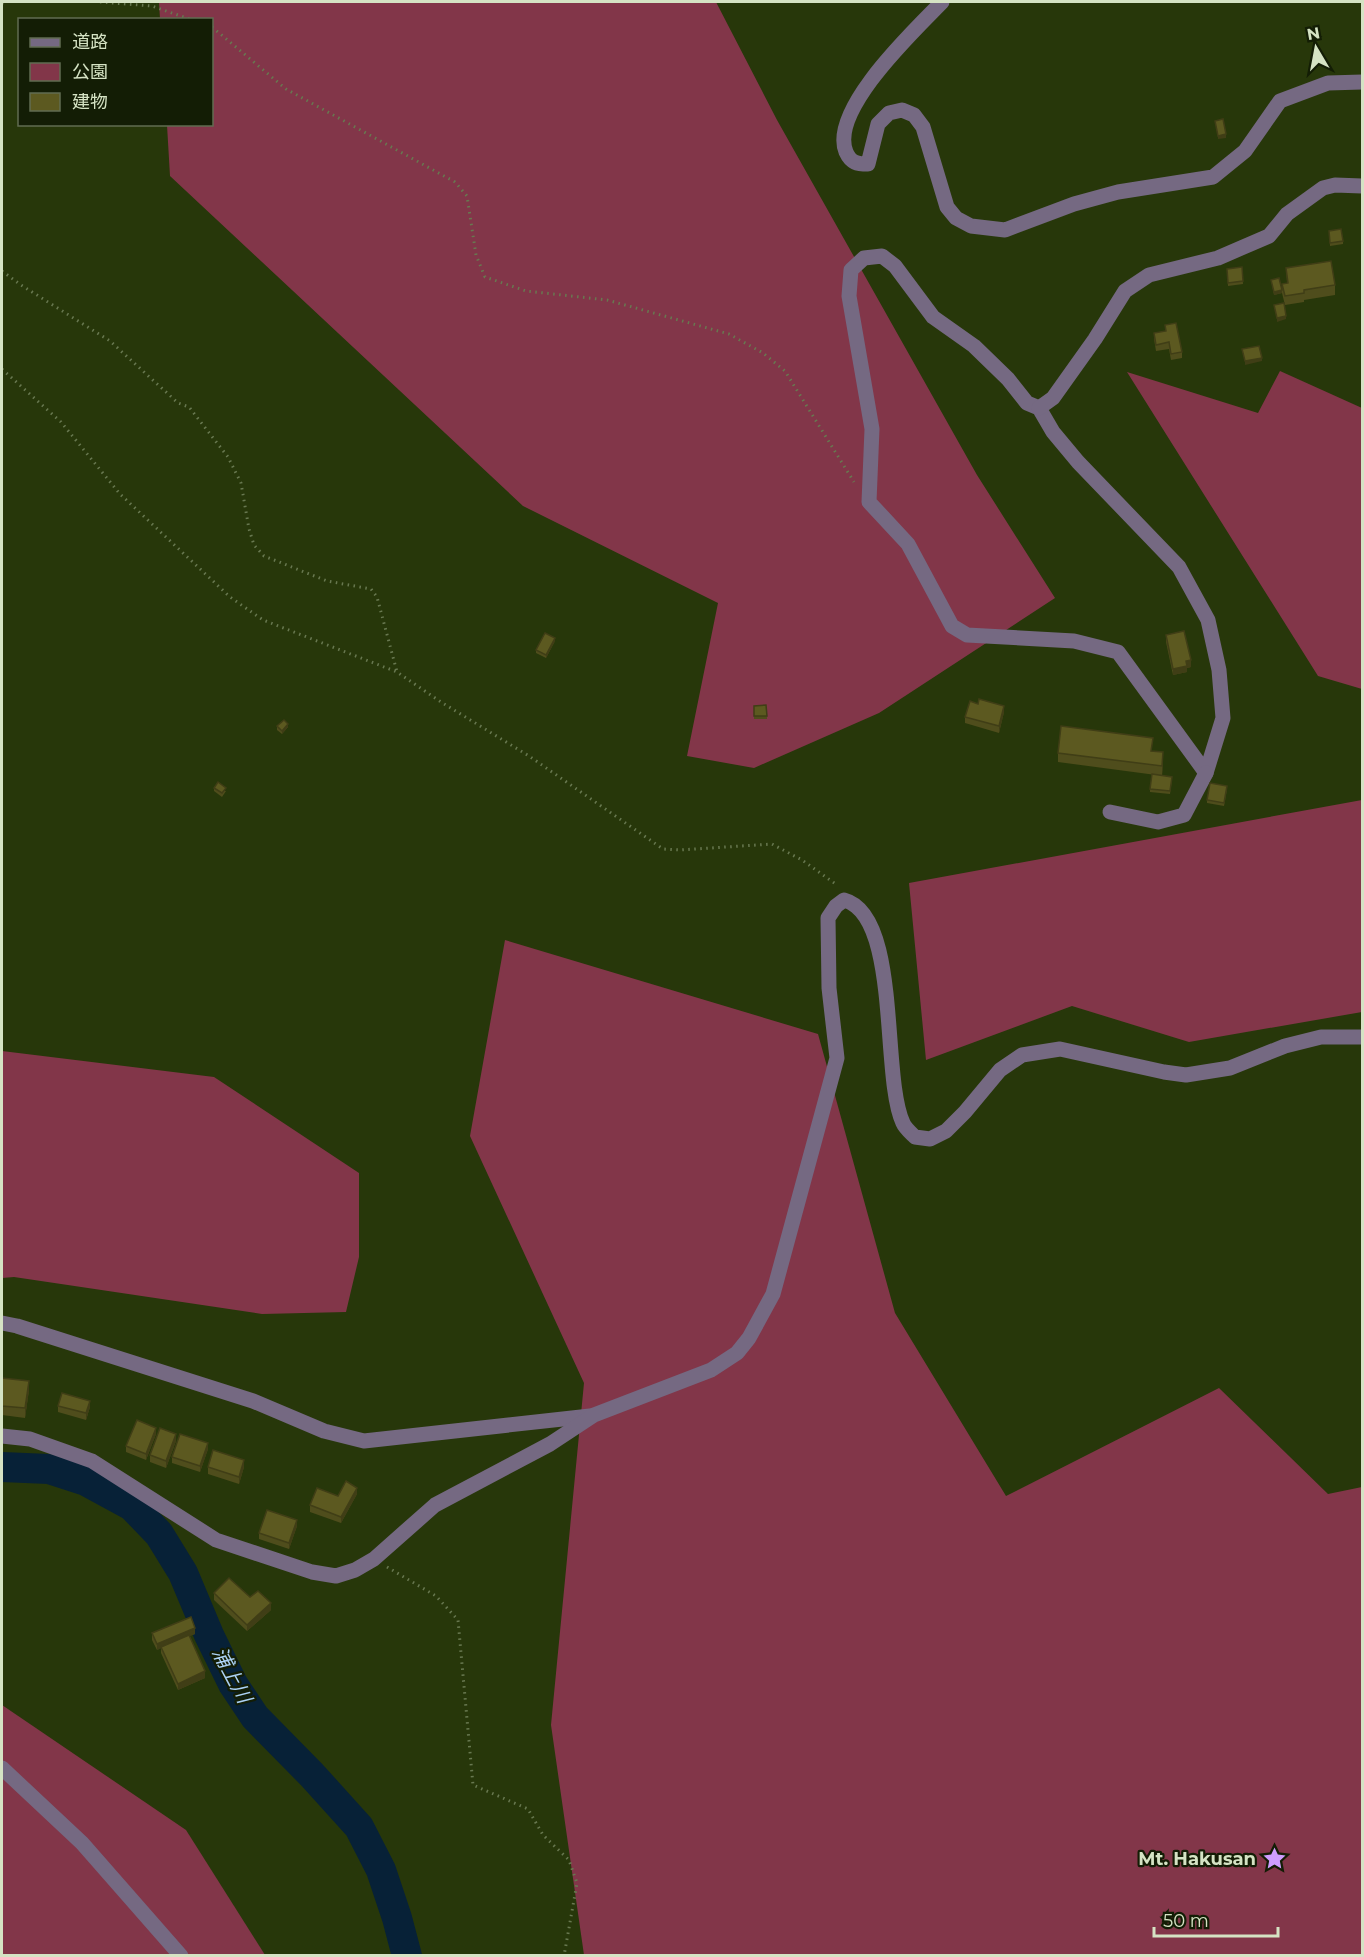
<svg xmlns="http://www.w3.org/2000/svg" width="1364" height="1957" font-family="Montserrat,'Noto Sans JP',sans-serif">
  <rect width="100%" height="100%" fill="#27370a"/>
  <!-- green -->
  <g fill="#823649">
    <path d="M 159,2 L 716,2 L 777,120 L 977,475 L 1055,598 L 879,713 L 754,768 L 687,756 L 718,603 L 523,506 L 170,176 L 167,125 L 212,124 L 212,20 L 160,19 Z"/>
    <path d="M 1280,371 L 1362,408 L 1362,689 L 1318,676 L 1127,372 L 1258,413 Z"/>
    <path d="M 1362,800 L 1362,1012 L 1189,1042 L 1072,1006 L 926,1060 L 909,883 Z"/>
    <path d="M 505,940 L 818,1034 L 895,1313 L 1006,1496 L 1219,1388 L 1328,1494 L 1362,1487 L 1362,1955 L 584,1955 L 551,1725 L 584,1383 L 470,1136 Z"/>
    <path d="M 2,1051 L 214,1077 L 359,1173 L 359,1257 L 346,1312 L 262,1314 L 14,1277 L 2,1278 Z"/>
    <path d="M 2,1705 L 186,1830 L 265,1955 L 2,1955 Z"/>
  </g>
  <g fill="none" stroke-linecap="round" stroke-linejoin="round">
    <!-- river -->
    <path stroke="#072137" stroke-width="30" d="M 2,1467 L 49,1469 L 86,1481 L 132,1506 L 159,1534 L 183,1573 L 209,1635 L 233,1684 L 255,1717 L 312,1775 L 359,1827 L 381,1870 L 397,1918 L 407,1956"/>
    <!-- path -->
    <g stroke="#687850" stroke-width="3" stroke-dasharray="1.5 4.5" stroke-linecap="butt">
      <path d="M 100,2 L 152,6 L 192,20"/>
      <path d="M 2,3 L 7,2"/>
      <path d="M 212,27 L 286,89 L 455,182 L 467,196 L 476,255 L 485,277 L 526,291 L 607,300 L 729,334 L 763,353 L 785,371 L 854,482"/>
      <path d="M 2,271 L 21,285 L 110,341 L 178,403 L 189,407 L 228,457 L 241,483 L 249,529 L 254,545 L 264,556 L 327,581 L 371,589 L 377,597 L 397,672"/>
      <path d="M 2,369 L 61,422 L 120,494 L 230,597 L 263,620 L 397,672 L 441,702 L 529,756 L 663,849 L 680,850 L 772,844 L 802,860 L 837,885"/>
      <path d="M 387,1567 L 436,1596 L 458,1620 L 473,1785 L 528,1809 L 543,1835 L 569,1860 L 577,1883 L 564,1956"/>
    </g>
    <!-- minor -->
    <g stroke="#756982" stroke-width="15">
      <path d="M 942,2 C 915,30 829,110 846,152 C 851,163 857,164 868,164 L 878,124 L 889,113 L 902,110 L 914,115 L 923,127 L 947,207 L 956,218 L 971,226 L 1005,230 L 1074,204 L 1118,192 L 1213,177 L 1245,151 L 1280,101 L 1328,83 L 1362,82"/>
      <path d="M 882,256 L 895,266 L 933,317 L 974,346 L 1008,379 L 1027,403 L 1039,408 L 1053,432 L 1078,462 L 1179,567 L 1208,620 L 1219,670 L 1223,718 L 1206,773 L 1118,652 L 1074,641 L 967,635 L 952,626 L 908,544 L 869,502 L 872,429 L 849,296 L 851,270 L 864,258 Z"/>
      <path d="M 1039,408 L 1053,398 L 1095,339 L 1125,291 L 1149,275 L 1218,258 L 1269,236 L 1287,214 L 1323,188 L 1335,185 L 1362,186"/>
      <path d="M 1110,812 L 1158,822 L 1184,815 L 1206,773"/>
      <path d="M 2,1323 L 17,1326 L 253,1401 L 324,1431 L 364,1441 L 590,1416"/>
      <path d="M 2,1436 L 30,1439 L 92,1461 L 216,1540 L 312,1572 L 336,1576 L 355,1570 L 374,1559 L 435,1505 L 550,1444 L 594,1415 L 711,1370 L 737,1353 L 749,1338 L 773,1294 L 837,1058 L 829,988 L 828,918 L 836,906 L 844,900 C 901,915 881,1076 903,1123 C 905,1128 911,1133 915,1137 L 930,1139 L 946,1131 L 965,1112 L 1000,1070 L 1022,1055 L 1060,1049 L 1164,1072 L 1186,1075 L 1230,1068 L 1285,1046 L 1321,1037 L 1362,1037"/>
      <path d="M 2,1768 L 82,1843 L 181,1956"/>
    </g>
  </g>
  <!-- wall -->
  <g fill="#4f4d1c">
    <path d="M 1329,231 L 1343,241 L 1343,244 L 1330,246 Z"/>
    <path d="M 1242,267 L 1243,284 L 1228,286 L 1227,269 Z"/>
    <path d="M 1286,268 L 1335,285 L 1335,295 L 1304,300 L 1304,302 L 1285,305 L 1282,293 L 1274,295 L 1271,280 L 1282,290 L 1282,284 L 1287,283 Z"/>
    <path d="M 1165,325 L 1182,352 L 1182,358 L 1171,360 L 1169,349 L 1156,351 L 1154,339 L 1154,333 L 1165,331 Z"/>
    <path d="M 1166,635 L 1191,667 L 1187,668 L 1187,672 L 1173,675 L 1166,642 Z"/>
    <path d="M 555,641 L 546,658 L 536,653 L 536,650 Z"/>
    <path d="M 766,705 L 767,719 L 754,719 L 754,706 Z"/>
    <path d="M 1004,712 L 999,733 L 965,723 L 965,717 Z"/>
    <path d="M 277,726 L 288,727 L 282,734 L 277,730 Z"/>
    <path d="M 1058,753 L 1163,762 L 1162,776 L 1172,780 L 1170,794 L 1150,792 L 1150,789 L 1156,775 L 1058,762 Z"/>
    <path d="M 214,788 L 226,791 L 222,797 L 214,791 Z"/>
    <path d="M 1227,789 L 1224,806 L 1207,803 L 1207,800 Z"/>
    <path d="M 2,1378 L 29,1390 L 25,1418 L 2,1415 Z"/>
    <path d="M 58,1406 L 90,1407 L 86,1420 L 58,1412 Z"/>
    <path d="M 156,1434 L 146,1460 L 126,1452 L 126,1446 Z"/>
    <path d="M 176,1441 L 166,1468 L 150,1462 L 150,1455 Z"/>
    <path d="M 208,1449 L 200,1472 L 172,1463 L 172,1457 Z"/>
    <path d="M 208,1467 L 244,1467 L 239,1484 L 208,1474 Z"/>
    <path d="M 357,1494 L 341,1523 L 310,1512 L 310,1505 L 338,1496 Z"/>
    <path d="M 297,1526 L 289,1549 L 259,1539 L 259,1533 Z"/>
    <path d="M 214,1593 L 250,1597 L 271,1610 L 247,1631 L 214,1600 Z"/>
    <path d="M 152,1633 L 195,1634 L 189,1636 L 205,1678 L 178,1690 L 161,1653 L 161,1648 L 157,1650 L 152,1640 Z"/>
  </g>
  <!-- shaded-wall -->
  <g fill="#403e16">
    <path d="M 1226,134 L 1226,138 L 1218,139 L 1218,136 Z"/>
    <path d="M 1282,290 L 1282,293 L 1274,295 L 1274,292 Z"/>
    <path d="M 1286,316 L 1286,319 L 1277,322 L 1277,318 Z"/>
    <path d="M 1262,358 L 1262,361 L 1245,365 L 1245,361 Z"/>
    <path d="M 555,638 L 555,641 L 546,658 L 546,655 Z"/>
    <path d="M 1191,660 L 1191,667 L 1187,668 L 1187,672 L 1173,675 L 1173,669 L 1186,661 Z"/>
    <path d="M 1004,706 L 1004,712 L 999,733 L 999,726 Z"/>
    <path d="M 288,724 L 288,727 L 282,734 L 282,731 Z"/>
    <path d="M 1163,752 L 1163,762 L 1162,776 L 1162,766 Z"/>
    <path d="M 29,1381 L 29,1390 L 25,1418 L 25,1408 Z"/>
    <path d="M 90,1401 L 90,1407 L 86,1420 L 86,1413 Z"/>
    <path d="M 156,1428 L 156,1434 L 146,1460 L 146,1454 Z"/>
    <path d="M 176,1434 L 176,1441 L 166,1468 L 166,1461 Z"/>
    <path d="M 208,1443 L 208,1449 L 200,1472 L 200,1466 Z"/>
    <path d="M 244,1460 L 244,1467 L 239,1484 L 239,1477 Z"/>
    <path d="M 357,1488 L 357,1494 L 341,1523 L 341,1517 Z"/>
    <path d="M 297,1520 L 297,1526 L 289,1549 L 289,1543 Z"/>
    <path d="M 271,1603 L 271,1610 L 247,1631 L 247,1625 Z"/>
    <path d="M 195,1628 L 195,1634 L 157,1650 L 157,1644 Z"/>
    <path d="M 205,1671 L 205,1678 L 178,1690 L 178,1684 Z"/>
  </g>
  <!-- building -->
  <g fill="#5c5920" stroke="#403e16" stroke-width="1.5">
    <path d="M 1223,119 L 1226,134 L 1218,136 L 1215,121 Z"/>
    <path d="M 1341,229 L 1343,241 L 1330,243 L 1329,231 Z"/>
    <path d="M 1331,261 L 1335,285 L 1304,290 L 1304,293 L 1285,296 L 1282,284 L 1288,283 L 1286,268 Z"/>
    <path d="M 1242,267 L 1243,281 L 1228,283 L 1227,269 Z"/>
    <path d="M 1279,278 L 1282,290 L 1274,292 L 1271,280 Z"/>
    <path d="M 1284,303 L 1286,316 L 1277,318 L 1274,305 Z"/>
    <path d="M 1176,323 L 1182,352 L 1171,354 L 1169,342 L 1156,345 L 1154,333 L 1166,331 L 1165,325 Z"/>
    <path d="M 1259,346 L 1262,358 L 1245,361 L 1242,349 Z"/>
    <path d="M 1184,631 L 1191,660 L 1186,661 L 1187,666 L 1173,669 L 1166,635 Z"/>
    <path d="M 545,633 L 555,638 L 546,655 L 536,650 Z"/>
    <path d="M 979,699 L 1004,706 L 999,726 L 965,717 L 970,701 L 978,704 Z"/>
    <path d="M 766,705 L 767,716 L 754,716 L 754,706 Z"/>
    <path d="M 284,720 L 288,724 L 282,731 L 277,726 Z"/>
    <path d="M 1061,726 L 1153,738 L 1151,751 L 1163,752 L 1162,766 L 1058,753 Z"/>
    <path d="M 1152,774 L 1172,777 L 1170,791 L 1150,789 Z"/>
    <path d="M 218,782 L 226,788 L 222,793 L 214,788 Z"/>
    <path d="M 1210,783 L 1227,786 L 1224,803 L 1207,800 Z"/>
    <path d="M 2,1378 L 29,1381 L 25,1408 L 2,1406 Z"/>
    <path d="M 62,1393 L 90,1401 L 86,1413 L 58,1406 Z"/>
    <path d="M 137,1420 L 156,1428 L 146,1454 L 126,1446 Z"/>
    <path d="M 160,1428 L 176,1434 L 166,1461 L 150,1455 Z"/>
    <path d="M 180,1434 L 208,1443 L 200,1466 L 172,1457 Z"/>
    <path d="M 213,1450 L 244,1460 L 239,1477 L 208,1467 Z"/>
    <path d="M 346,1481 L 357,1488 L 341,1517 L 310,1505 L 317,1488 L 338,1496 Z"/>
    <path d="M 267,1510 L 297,1520 L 289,1543 L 259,1533 Z"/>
    <path d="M 229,1578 L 250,1597 L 258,1591 L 271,1603 L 247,1625 L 214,1593 Z"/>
    <path d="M 191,1617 L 195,1628 L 157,1644 L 152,1633 Z"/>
    <path d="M 189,1635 L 205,1671 L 178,1684 L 161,1647 Z"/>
  </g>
  <!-- icons -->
  <defs>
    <symbol id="sight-bare" viewBox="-9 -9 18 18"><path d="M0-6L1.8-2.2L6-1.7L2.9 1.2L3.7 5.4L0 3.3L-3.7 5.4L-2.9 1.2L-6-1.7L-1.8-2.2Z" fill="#cf9eff" stroke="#131d05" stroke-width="2.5" paint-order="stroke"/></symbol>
  </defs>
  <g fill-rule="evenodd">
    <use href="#sight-bare" x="1258" y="1842" width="33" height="33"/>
  </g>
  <g text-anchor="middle" stroke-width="4.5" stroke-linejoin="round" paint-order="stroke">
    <!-- poi labels -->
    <g font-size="18" font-weight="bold" fill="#d5e3c4" stroke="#131d05" text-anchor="end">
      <text x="1256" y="1865">Mt. Hakusan</text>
    </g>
    <!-- water labels -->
    <g font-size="20" font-style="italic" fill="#acd2f5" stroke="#131d05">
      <text transform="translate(232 1675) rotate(62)" y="7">浦上川</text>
    </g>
  </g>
  <!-- border -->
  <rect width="1364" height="1957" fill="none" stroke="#d5e3c4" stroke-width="6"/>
  <!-- legend -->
  <rect x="18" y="18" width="195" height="108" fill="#131d05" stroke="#616c51" stroke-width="1.5"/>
  <rect x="30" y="38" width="30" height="9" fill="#756982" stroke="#616c51" stroke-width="1.5"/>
  <text x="72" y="48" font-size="18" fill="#d5e3c4">道路</text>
  <rect x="30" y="63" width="30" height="18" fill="#823649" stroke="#616c51" stroke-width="1.5"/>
  <text x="72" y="78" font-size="18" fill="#d5e3c4">公園</text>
  <rect x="30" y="93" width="30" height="18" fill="#5c5920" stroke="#616c51" stroke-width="1.5"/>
  <text x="72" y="108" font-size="18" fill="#d5e3c4">建物</text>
  <!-- north arrow -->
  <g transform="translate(1316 48) rotate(350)" stroke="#131d05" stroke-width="4.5" paint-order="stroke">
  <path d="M0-4.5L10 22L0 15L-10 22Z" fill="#d5e3c4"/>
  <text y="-9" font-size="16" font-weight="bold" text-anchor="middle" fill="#d5e3c4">N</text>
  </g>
  <!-- scale -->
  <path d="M1154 1927v9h124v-9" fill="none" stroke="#d5e3c4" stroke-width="3"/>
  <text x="1163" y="1927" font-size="18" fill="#d5e3c4" stroke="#131d05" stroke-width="4.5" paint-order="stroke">50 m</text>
</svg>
